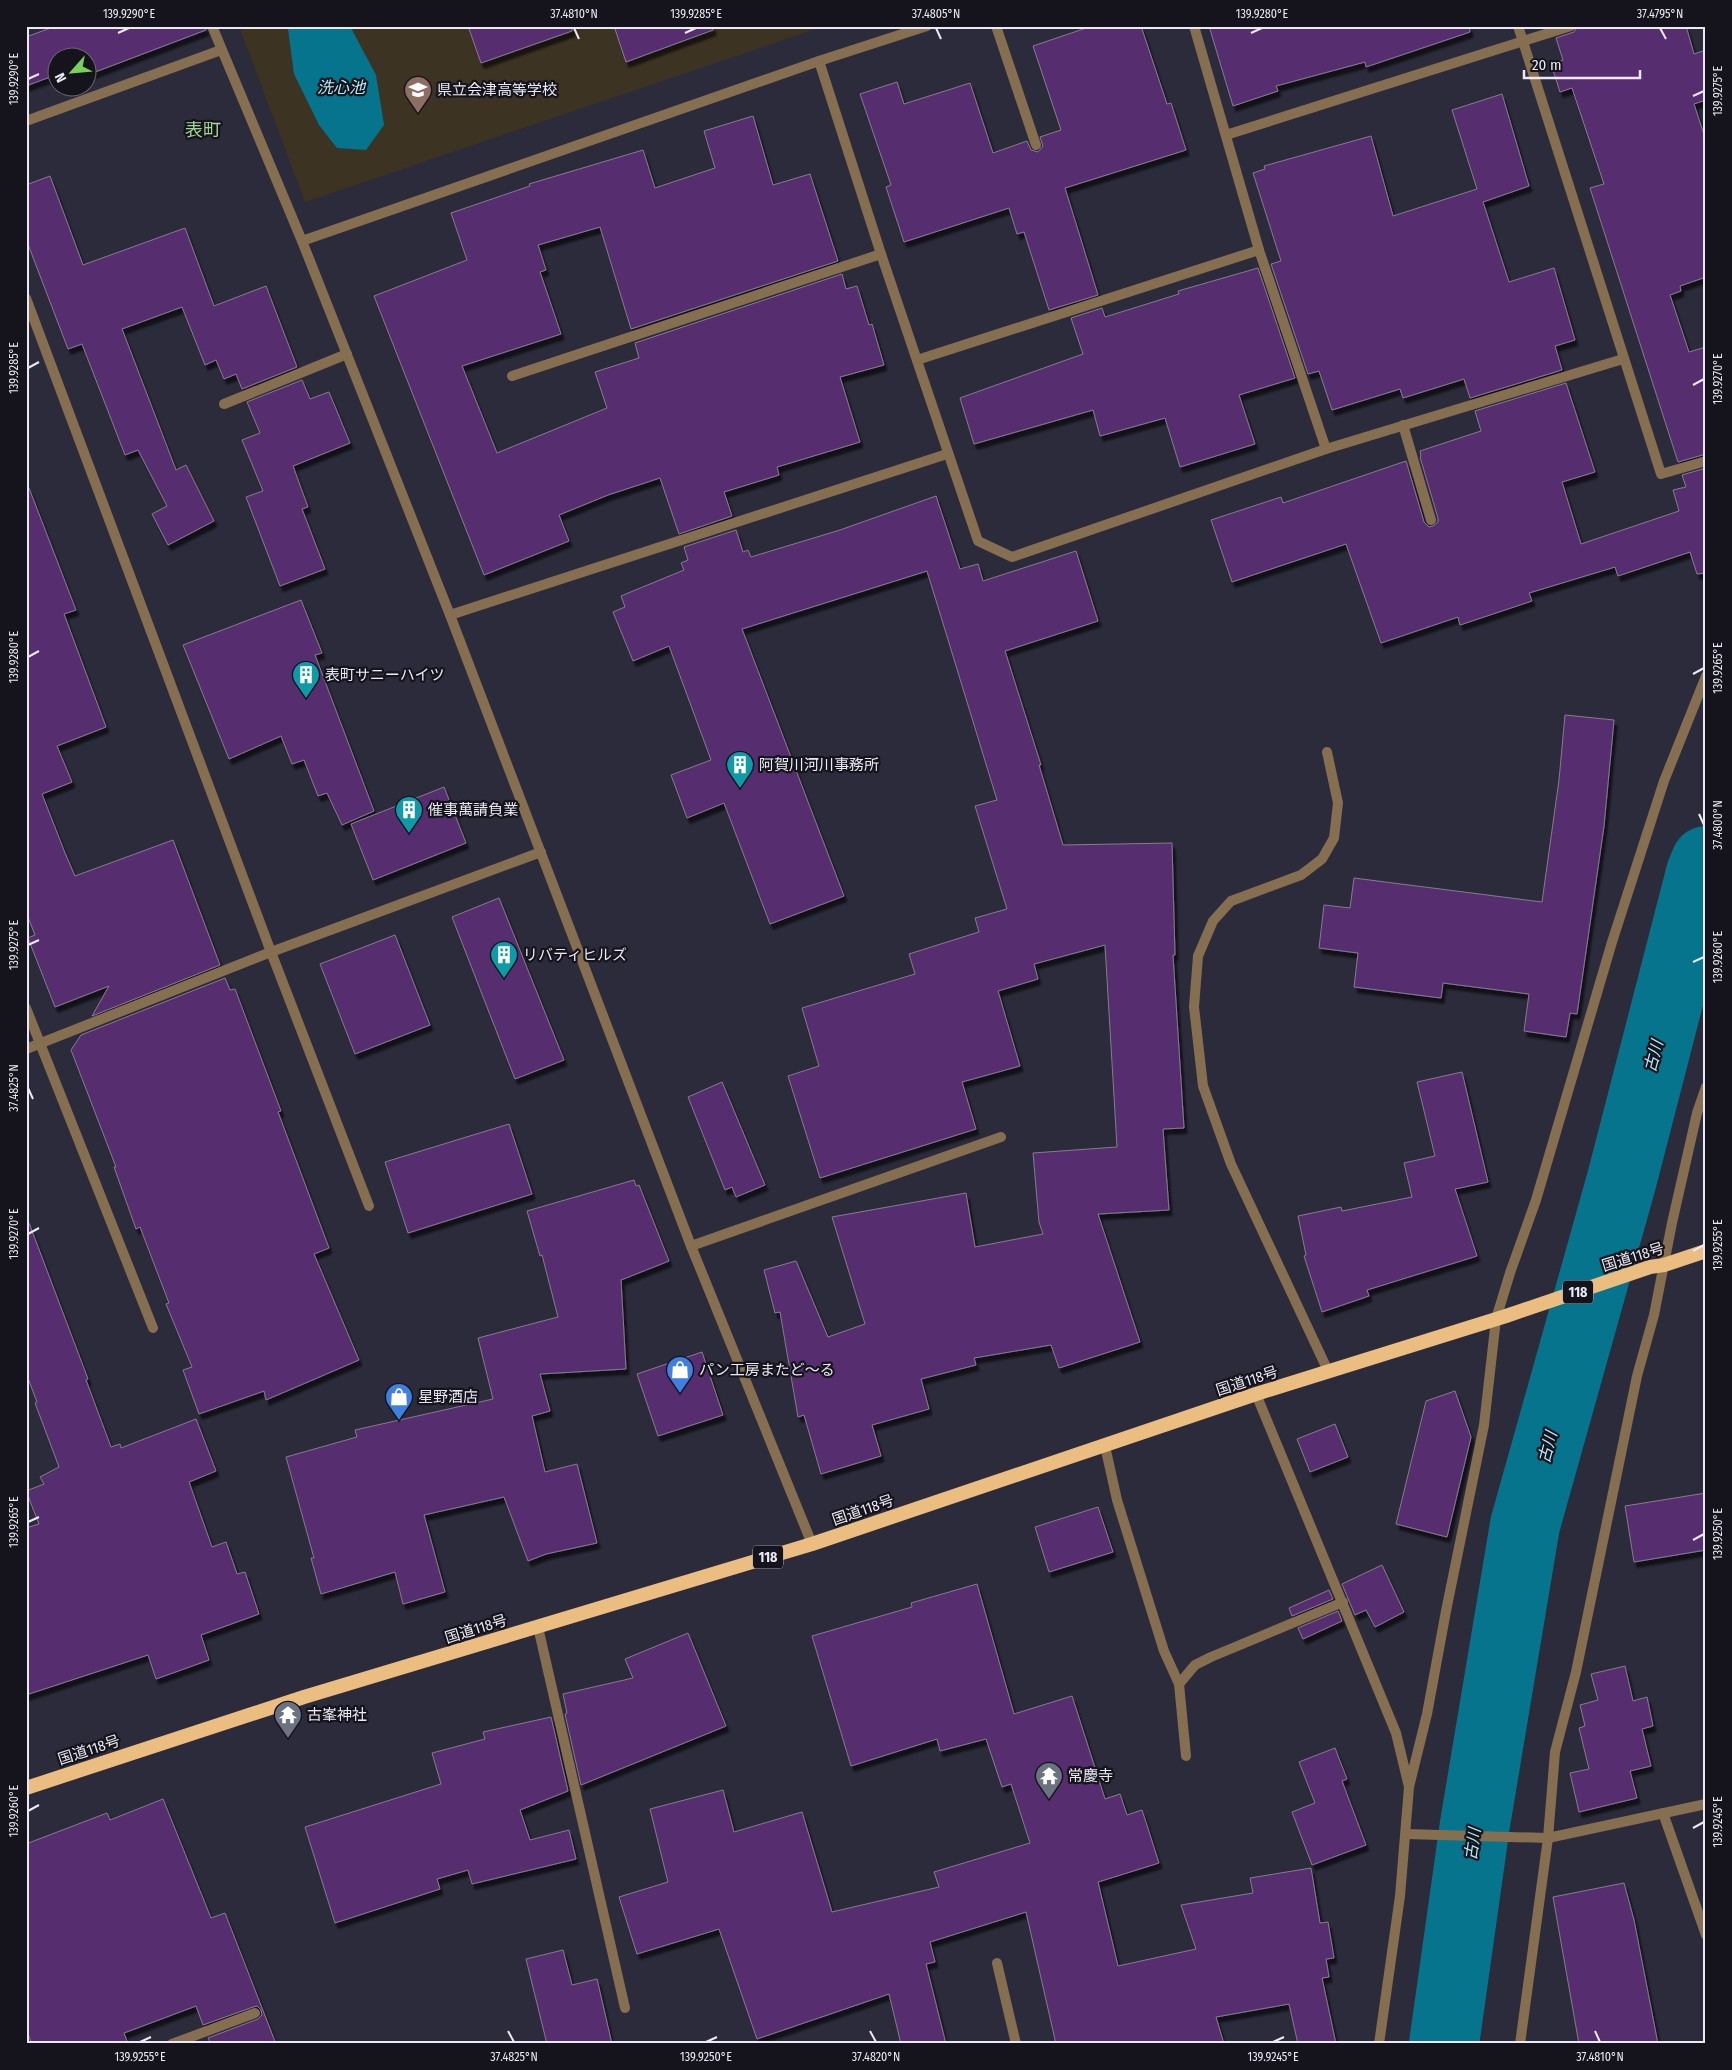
<svg xmlns="http://www.w3.org/2000/svg" width="1732" height="2070" font-family="'Fira Sans Condensed','Noto Sans JP',sans-serif">
  <defs>
    <filter id="shadow"><feDropShadow dx="3" dy="5.5" stdDeviation="1" flood-color="#0009"/></filter>
  </defs>
  <rect width="100%" height="100%" fill="#2c2b3b"/>
  <!-- education -->
  <path fill="#3c3323" d="M 239,26 L 825,26 L 305,202 Z"/>
  <!-- water -->
  <path fill="#06748c" d="M 290,26 L 350,26 L 376,75 L 384,125 L 366,150 L 337,148 L 319,125 L 294,74 L 288,29 Z"/>
  <g fill="none" stroke-linecap="round" stroke-linejoin="round">
    <!-- river -->
    <path stroke="#06748c" stroke-width="70" d="M 1444,2044 L 1475,1824 L 1525,1525 L 1622,1179 L 1701,873 L 1706,861"/>
  </g>
  <!-- building -->
  <g fill="#562e70" stroke="#857b8d" filter="url(#shadow)">
    <path d="M 56,26 L 205,26 L 206,30 L 90,74 L 88,66 L 88,58 L 58,58 L 58,74 L 26,86 L 26,37 Z"/>
    <path d="M 468,26 L 572,26 L 572,31 L 481,63 Z"/>
    <path d="M 614,26 L 713,26 L 713,30 L 626,62 Z"/>
    <path d="M 1092,26 L 1141,26 L 1167,104 L 1171,103 L 1186,150 L 1065,188 L 1098,295 L 1049,310 L 1024,232 L 1017,234 L 1009,208 L 904,242 L 886,187 L 891,185 L 860,94 L 897,82 L 904,104 L 970,83 L 993,153 L 1027,141 L 1031,150 L 1038,152 L 1043,146 L 1040,137 L 1061,130 L 1033,46 Z"/>
    <path d="M 1209,26 L 1469,26 L 1470,32 L 1366,67 L 1365,62 L 1276,86 L 1278,91 L 1233,106 Z"/>
    <path d="M 1578,26 L 1686,26 L 1694,54 L 1706,50 L 1706,100 L 1694,104 L 1706,141 L 1706,277 L 1680,286 L 1681,291 L 1670,295 L 1689,352 L 1706,347 L 1706,454 L 1678,462 L 1590,188 L 1604,184 L 1572,88 L 1560,92 L 1551,64 L 1563,60 L 1556,38 L 1574,32 Z"/>
    <path d="M 1502,94 L 1529,186 L 1483,202 L 1509,282 L 1554,268 L 1575,340 L 1555,346 L 1562,370 L 1470,398 L 1464,379 L 1403,398 L 1400,389 L 1332,410 L 1319,371 L 1308,374 L 1271,264 L 1281,261 L 1253,173 L 1265,169 L 1264,166 L 1371,136 L 1393,216 L 1477,189 L 1452,110 Z"/>
    <path d="M 753,116 L 773,185 L 810,174 L 838,261 L 631,329 L 600,227 L 538,245 L 546,270 L 540,272 L 561,334 L 462,366 L 497,453 L 607,408 L 595,372 L 639,358 L 635,343 L 842,274 L 846,289 L 857,286 L 869,325 L 872,324 L 884,365 L 840,377 L 860,442 L 777,467 L 779,475 L 724,492 L 732,516 L 679,534 L 660,478 L 608,495 L 559,515 L 569,541 L 484,575 L 374,296 L 467,260 L 451,213 L 530,186 L 529,184 L 643,150 L 655,188 L 715,168 L 704,131 Z"/>
    <path d="M 50,176 L 83,265 L 185,228 L 214,306 L 266,286 L 297,367 L 242,389 L 236,374 L 224,379 L 216,360 L 205,365 L 182,307 L 122,329 L 176,470 L 186,465 L 214,521 L 168,545 L 152,514 L 167,506 L 138,450 L 125,455 L 82,344 L 68,349 L 26,239 L 26,185 Z"/>
    <path d="M 1258,268 L 1295,378 L 1239,395 L 1255,444 L 1180,467 L 1165,418 L 1100,436 L 1093,410 L 974,444 L 960,398 L 1083,354 L 1071,318 L 1102,308 L 1105,317 L 1179,294 L 1178,291 Z"/>
    <path d="M 302,380 L 310,399 L 329,392 L 350,443 L 293,466 L 308,507 L 302,509 L 325,569 L 280,586 L 246,497 L 263,491 L 242,440 L 260,433 L 247,402 Z"/>
    <path d="M 1566,383 L 1595,472 L 1562,482 L 1581,544 L 1679,511 L 1673,490 L 1686,487 L 1682,475 L 1706,468 L 1706,573 L 1697,574 L 1690,552 L 1618,576 L 1615,567 L 1529,593 L 1532,601 L 1460,625 L 1458,617 L 1381,643 L 1346,544 L 1232,582 L 1211,520 L 1281,497 L 1283,503 L 1406,461 L 1424,522 L 1429,527 L 1433,526 L 1438,522 L 1438,518 L 1420,457 L 1421,456 L 1420,451 L 1481,431 L 1475,411 Z"/>
    <path d="M 26,488 L 29,488 L 76,610 L 64,614 L 106,727 L 57,746 L 72,782 L 42,794 L 65,853 L 75,876 L 173,840 L 220,965 L 92,1016 L 109,986 L 55,1007 L 28,938 L 35,935 L 26,912 Z"/>
    <path d="M 936,496 L 960,569 L 978,564 L 983,581 L 1076,551 L 1098,621 L 1005,651 L 1041,765 L 1039,765 L 1063,845 L 1172,843 L 1175,955 L 1173,955 L 1184,1128 L 1163,1129 L 1169,1210 L 1098,1214 L 1140,1342 L 1059,1368 L 1051,1345 L 974,1358 L 976,1365 L 921,1379 L 929,1409 L 872,1425 L 881,1456 L 821,1474 L 804,1415 L 798,1417 L 780,1312 L 775,1313 L 764,1270 L 796,1261 L 828,1337 L 865,1324 L 832,1217 L 966,1193 L 975,1247 L 1043,1234 L 1039,1222 L 1033,1153 L 1117,1147 L 1105,945 L 1034,964 L 1038,979 L 998,991 L 1020,1066 L 962,1082 L 976,1129 L 820,1178 L 788,1076 L 819,1066 L 802,1008 L 915,974 L 909,954 L 979,932 L 975,918 L 1007,909 L 975,806 L 997,800 L 927,571 L 742,629 L 844,896 L 770,924 L 724,803 L 687,818 L 671,775 L 711,760 L 669,646 L 633,661 L 613,612 L 625,607 L 621,596 L 684,570 L 681,563 L 688,560 L 684,547 L 736,530 L 743,552 L 748,550 L 751,557 L 840,530 Z"/>
    <path d="M 301,600 L 322,653 L 315,655 L 374,811 L 342,825 L 327,793 L 318,796 L 304,760 L 292,764 L 281,736 L 229,759 L 183,645 Z"/>
    <path d="M 1565,715 L 1614,720 L 1604,826 L 1577,1014 L 1570,1013 L 1566,1037 L 1524,1031 L 1529,994 L 1443,983 L 1441,998 L 1354,987 L 1358,953 L 1319,948 L 1324,905 L 1350,908 L 1354,878 L 1542,902 L 1559,780 Z"/>
    <path d="M 444,787 L 466,843 L 373,880 L 351,824 Z"/>
    <path d="M 499,898 L 564,1060 L 515,1079 L 452,917 Z"/>
    <path d="M 395,935 L 430,1025 L 355,1054 L 320,964 Z"/>
    <path d="M 225,978 L 230,990 L 235,989 L 281,1111 L 278,1112 L 329,1248 L 314,1254 L 359,1360 L 266,1400 L 264,1391 L 199,1414 L 183,1370 L 192,1367 L 166,1304 L 169,1303 L 140,1227 L 136,1229 L 114,1167 L 116,1167 L 71,1050 L 81,1035 Z"/>
    <path d="M 1462,1072 L 1488,1182 L 1455,1189 L 1477,1256 L 1367,1290 L 1369,1296 L 1322,1312 L 1304,1256 L 1306,1255 L 1298,1216 L 1341,1207 L 1342,1211 L 1412,1197 L 1404,1163 L 1435,1156 L 1417,1082 Z"/>
    <path d="M 722,1082 L 765,1185 L 736,1197 L 732,1187 L 725,1190 L 688,1097 Z"/>
    <path d="M 509,1124 L 532,1194 L 408,1233 L 385,1162 Z"/>
    <path d="M 634,1180 L 636,1186 L 639,1185 L 669,1261 L 621,1280 L 626,1369 L 540,1374 L 550,1411 L 532,1416 L 545,1472 L 577,1464 L 597,1543 L 546,1554 L 528,1561 L 504,1497 L 424,1515 L 445,1592 L 403,1604 L 395,1572 L 321,1594 L 311,1558 L 314,1558 L 286,1457 L 357,1437 L 355,1430 L 493,1399 L 478,1338 L 558,1317 L 542,1255 L 540,1256 L 527,1211 Z"/>
    <path d="M 26,1223 L 29,1223 L 88,1379 L 86,1380 L 111,1447 L 120,1444 L 121,1448 L 196,1419 L 216,1471 L 189,1482 L 212,1547 L 226,1542 L 237,1574 L 245,1572 L 259,1614 L 201,1635 L 209,1660 L 156,1679 L 148,1655 L 26,1695 L 26,1528 L 39,1524 L 26,1491 L 44,1484 L 40,1477 L 59,1467 L 35,1403 L 37,1402 L 26,1373 Z"/>
    <path d="M 702,1352 L 723,1415 L 658,1436 L 637,1374 Z"/>
    <path d="M 1455,1391 L 1471,1437 L 1447,1537 L 1396,1524 L 1426,1401 Z"/>
    <path d="M 1335,1424 L 1348,1457 L 1310,1472 L 1297,1439 Z"/>
    <path d="M 1706,1493 L 1706,1550 L 1634,1562 L 1625,1506 Z"/>
    <path d="M 1098,1507 L 1113,1552 L 1049,1572 L 1035,1527 Z"/>
    <path d="M 1382,1565 L 1404,1612 L 1375,1627 L 1366,1610 L 1355,1615 L 1342,1584 Z"/>
    <path d="M 977,1584 L 1014,1714 L 1072,1696 L 1105,1799 L 1120,1794 L 1127,1815 L 1142,1810 L 1159,1863 L 1098,1882 L 1118,1966 L 1196,1949 L 1181,1905 L 1253,1893 L 1250,1878 L 1311,1868 L 1320,1923 L 1328,1922 L 1334,1958 L 1326,1959 L 1329,1977 L 1322,1978 L 1336,2044 L 1298,2044 L 1289,2004 L 1216,2017 L 1224,2044 L 1056,2044 L 1026,1912 L 930,1942 L 935,1962 L 926,1964 L 946,2044 L 901,2044 L 889,1994 L 757,2039 L 719,1929 L 637,1954 L 619,1897 L 668,1882 L 650,1809 L 723,1790 L 734,1832 L 802,1812 L 832,1912 L 939,1887 L 934,1872 L 1030,1843 L 1011,1784 L 1002,1787 L 986,1739 L 940,1751 L 937,1739 L 851,1766 L 812,1636 L 912,1607 L 911,1603 Z"/>
    <path d="M 1329,1590 L 1333,1599 L 1292,1616 L 1289,1608 Z"/>
    <path d="M 1338,1611 L 1342,1621 L 1303,1639 L 1298,1628 Z"/>
    <path d="M 688,1633 L 726,1726 L 581,1785 L 565,1714 L 567,1713 L 563,1694 L 633,1678 L 625,1659 Z"/>
    <path d="M 1625,1666 L 1633,1701 L 1647,1697 L 1653,1726 L 1642,1729 L 1651,1766 L 1630,1771 L 1637,1798 L 1579,1812 L 1570,1773 L 1589,1769 L 1579,1728 L 1585,1726 L 1580,1705 L 1598,1700 L 1591,1674 Z"/>
    <path d="M 551,1717 L 568,1791 L 520,1810 L 530,1840 L 569,1830 L 576,1859 L 472,1884 L 468,1870 L 437,1879 L 440,1889 L 335,1923 L 305,1827 L 441,1784 L 432,1753 L 485,1739 L 483,1732 Z"/>
    <path d="M 1335,1748 L 1347,1779 L 1342,1781 L 1366,1845 L 1312,1865 L 1292,1812 L 1315,1803 L 1299,1762 Z"/>
    <path d="M 163,1799 L 211,1918 L 225,1913 L 276,2044 L 211,2044 L 208,2038 L 258,2019 L 262,2015 L 261,2010 L 257,2006 L 253,2007 L 203,2025 L 196,2006 L 124,2033 L 128,2044 L 32,2044 L 26,2029 L 26,1844 L 107,1813 L 110,1820 Z"/>
    <path d="M 1624,1883 L 1634,1920 L 1658,2044 L 1579,2044 L 1553,1897 Z"/>
    <path d="M 563,1950 L 572,1985 L 597,1979 L 612,2044 L 547,2044 L 526,1959 Z"/>
  </g>
  <g fill="none" stroke-linecap="round" stroke-linejoin="round">
    <!-- service -->
    <g stroke="#866e51" stroke-width="10">
      <path d="M 1105,1446 L 1117,1500 L 1164,1651 L 1179,1684 L 1186,1756"/>
      <path d="M 1179,1684 L 1195,1665 L 1211,1657 L 1343,1602"/>
    </g>
    <!-- minor -->
    <g stroke="#866e51" stroke-width="10">
      <path d="M 212,26 L 302,241"/>
      <path d="M 996,26 L 1036,145"/>
      <path d="M 1194,26 L 1259,250 L 1326,449"/>
      <path d="M 1518,26 L 1661,474 L 1706,461"/>
      <path d="M 819,61 L 881,254 L 978,541 L 1012,557 L 1326,449 L 1623,359"/>
      <path d="M 26,121 L 221,50"/>
      <path d="M 1226,135 L 1571,26"/>
      <path d="M 26,298 L 271,952 L 369,1206"/>
      <path d="M 917,360 L 1259,250"/>
      <path d="M 512,376 L 881,254"/>
      <path d="M 224,404 L 347,354"/>
      <path d="M 1403,425 L 1431,520"/>
      <path d="M 450,615 L 947,454"/>
      <path d="M 1327,752 L 1338,803 L 1334,838 L 1322,859 L 1301,875 L 1231,901 L 1213,921 L 1198,956 L 1194,1007 L 1203,1086 L 1231,1164 L 1329,1373"/>
      <path d="M 26,1008 L 153,1328"/>
      <path d="M 26,1049 L 271,952 L 541,852"/>
      <path d="M 691,1246 L 1001,1137"/>
      <path d="M 1256,1394 L 1396,1733 L 1409,1787 L 1400,1896 L 1379,2044"/>
      <path d="M 812,1544 L 691,1246 L 450,615 L 302,241 L 819,61 L 927,26"/>
      <path d="M 538,1627 L 625,2008"/>
      <path d="M 1409,1787 L 1427,1714 L 1446,1611 L 1484,1425 L 1496,1319 L 1510,1273 L 1536,1200 L 1612,942 L 1664,781 L 1706,676"/>
      <path d="M 1663,1813 L 1706,1935"/>
      <path d="M 1406,1834 L 1548,1838 L 1706,1804"/>
      <path d="M 997,1963 L 1016,2044"/>
      <path d="M 172,2044 L 255,2013"/>
      <path d="M 1520,2044 L 1548,1838 L 1555,1752 L 1576,1672 L 1637,1376 L 1654,1315 L 1672,1223 L 1697,1113 L 1706,1087"/>
    </g>
    <!-- trunk -->
    <path stroke="#ecbd80" stroke-width="14" d="M 26,1788 L 304,1697 L 812,1544 L 1256,1394 L 1506,1316 L 1650,1267 L 1664,1265 L 1706,1251"/>
  </g>
  <!-- ticks -->
  <path fill="none" stroke="#eae9f4" stroke-width="2" d="M 574,28 L 579,39M 936,28 L 941,39M 1660,28 L 1666,39M 118,33 L 129,28M 685,33 L 696,28M 1251,33 L 1262,28M 28,79 L 39,74M 1693,96 L 1704,91M 28,368 L 39,362M 1693,385 L 1704,379M 28,657 L 39,651M 1693,674 L 1704,668M 1699,814 L 1704,825M 28,945 L 39,940M 1693,962 L 1704,957M 28,1088 L 33,1099M 28,1234 L 39,1228M 1693,1251 L 1704,1245M 28,1522 L 39,1517M 1693,1540 L 1704,1534M 28,1811 L 39,1805M 1693,1828 L 1704,1822M 508,2031 L 514,2042M 870,2031 L 876,2042M 1595,2031 L 1600,2042M 140,2042 L 151,2037M 706,2042 L 717,2037M 1273,2042 L 1284,2037"/>
  <!-- icons -->
  <defs>
    <symbol id="school-pin" viewBox="-11 -11 22 30"><path d="M0 17L-7.5 6A9.5 9.5 0 1 1 7.5 6Z" fill="#8d6e63" stroke="#15141c"/><path d="M0-5L7-2L0 1L-7-2ZM-4 1L0 2.5L4 1V4Q0 6-4 4Z" fill="#fff"/></symbol>
    <symbol id="building-pin" viewBox="-11 -11 22 30"><path d="M0 17L-7.5 6A9.5 9.5 0 1 1 7.5 6Z" fill="#0f9aa8" stroke="#15141c"/><path d="M-4-6H4V6H1V3H-1V6H-4ZM-2.5-4.3h1.7v1.8h-1.7ZM.8-4.3h1.7v1.8H.8ZM-2.5-1h1.7V.8h-1.7ZM.8-1h1.7V.8H.8Z" fill="#fff"/></symbol>
    <symbol id="shop-pin" viewBox="-11 -11 22 30"><path d="M0 17L-7.5 6A9.5 9.5 0 1 1 7.5 6Z" fill="#3f7fe0" stroke="#15141c"/><path d="M-5-2.5h2.3a2.7 3.5 0 0 1 5.4 0H5L5.5 6h-11ZM-1.5-2.5h3a1.5 2.3 0 0 0-3 0Z" fill="#fff"/></symbol>
    <symbol id="temple-pin" viewBox="-11 -11 22 30"><path d="M0 17L-7.5 6A9.5 9.5 0 1 1 7.5 6Z" fill="#6b7280" stroke="#15141c"/><path d="M0-6L5-2H3V0L6.5 2.5H4V6H1.5V3h-3V6H-4V2.5H-6.5L-3 0V-2H-5Z" fill="#fff"/></symbol>
  </defs>
  <g fill-rule="evenodd">
    <use href="#school-pin" x="402" y="74" width="32" height="43"/>
    <use href="#building-pin" x="290" y="659" width="32" height="43"/>
    <use href="#building-pin" x="724" y="749" width="32" height="43"/>
    <use href="#building-pin" x="393" y="794" width="32" height="43"/>
    <use href="#building-pin" x="488" y="939" width="32" height="43"/>
    <use href="#shop-pin" x="664" y="1354" width="32" height="43"/>
    <use href="#shop-pin" x="383" y="1381" width="32" height="43"/>
    <use href="#temple-pin" x="272" y="1699" width="32" height="43"/>
    <use href="#temple-pin" x="1033" y="1760" width="32" height="43"/>
  </g>
  <g text-anchor="middle" stroke-width="4.5" stroke-linejoin="round" paint-order="stroke">
    <!-- shield labels -->
    <g fill="#15141c" stroke="#aaa9b3" stroke-width="1">
      <rect x="1563" y="1280.5" width="30" height="23" rx="4"/>
      <rect x="753" y="1545.5" width="30" height="23" rx="4"/>
    </g>
    <g font-size="14" font-weight="bold" fill="#eae9f4">
      <text x="1578" y="1297">118</text>
      <text x="768" y="1562">118</text>
    </g>
    <!-- poi labels -->
    <g font-size="15" fill="#eae9f4" stroke="#15141c" text-anchor="start">
      <text x="437" y="95">県立会津高等学校</text>
      <text x="325" y="680">表町サニーハイツ</text>
      <text x="759" y="770">阿賀川河川事務所</text>
      <text x="428" y="815">催事萬請負業</text>
      <text x="523" y="960">リバティヒルズ</text>
      <text x="699" y="1375">パン工房またど～る</text>
      <text x="418" y="1402">星野酒店</text>
      <text x="307" y="1720">古峯神社</text>
      <text x="1068" y="1781">常慶寺</text>
    </g>
    <!-- street labels -->
    <g font-size="15" fill="#eae9f4" stroke="#15141c">
      <text transform="translate(1633 1257) rotate(-17)" y="5">国道118号</text>
      <text transform="translate(1247 1381) rotate(-18)" y="5">国道118号</text>
      <text transform="translate(863 1510) rotate(-19)" y="5">国道118号</text>
      <text transform="translate(476 1629) rotate(-17)" y="5">国道118号</text>
      <text transform="translate(89 1750) rotate(-18)" y="5">国道118号</text>
    </g>
    <!-- water labels -->
    <g font-size="16" font-style="italic" fill="#b7ecfc" stroke="#15141c">
      <text x="341" y="93">洗心池</text>
      <text transform="translate(1653 1056) rotate(-75)" y="6">古川</text>
      <text transform="translate(1547 1447) rotate(-75)" y="6">古川</text>
      <text transform="translate(1472 1844) rotate(-82)" y="6">古川</text>
    </g>
    <!-- quarter labels -->
    <g font-size="18" fill="#a5d595" stroke="#15141c">
      <text x="203" y="136">表町</text>
    </g>
  </g>
  <!-- border -->
  <rect width="1732" height="2070" fill="none" stroke="#15141c" stroke-width="55"/>
  <!-- north arrow -->
  <g transform="translate(72 72) rotate(243)"><circle r="24" fill="#15141c" stroke="#6a6972"/>
  <path d="M0-4L9 19L0 12L-9 19Z" fill="#78d158"/>
  <text y="-8" font-size="14" font-weight="bold" text-anchor="middle" fill="#eae9f4">N</text>
  </g>
  <!-- scale -->
  <path d="M1524 70v8h116v-8" fill="none" stroke="#eae9f4" stroke-width="2.5"/>
  <text x="1532" y="70" font-size="15" fill="#eae9f4" stroke="#15141c" stroke-width="4" paint-order="stroke">20 m</text>
  <rect x="28" y="28" width="1676" height="2014" fill="none" stroke="#eae9f4" stroke-width="2"/>
  <g font-size="12" text-anchor="middle" fill="#eae9f4">
    <text x="129" y="18">139.9290°E</text>
    <text x="574" y="18">37.4810°N</text>
    <text x="696" y="18">139.9285°E</text>
    <text x="936" y="18">37.4805°N</text>
    <text x="1262" y="18">139.9280°E</text>
    <text x="1660" y="18">37.4795°N</text>
    <text transform="translate(14 79) rotate(-90)" y="4">139.9290°E</text>
    <text transform="translate(1718 91) rotate(-90)" y="4">139.9275°E</text>
    <text transform="translate(14 368) rotate(-90)" y="4">139.9285°E</text>
    <text transform="translate(1718 379) rotate(-90)" y="4">139.9270°E</text>
    <text transform="translate(14 657) rotate(-90)" y="4">139.9280°E</text>
    <text transform="translate(1718 668) rotate(-90)" y="4">139.9265°E</text>
    <text transform="translate(1718 825) rotate(-90)" y="4">37.4800°N</text>
    <text transform="translate(14 945) rotate(-90)" y="4">139.9275°E</text>
    <text transform="translate(1718 957) rotate(-90)" y="4">139.9260°E</text>
    <text transform="translate(14 1088) rotate(-90)" y="4">37.4825°N</text>
    <text transform="translate(14 1234) rotate(-90)" y="4">139.9270°E</text>
    <text transform="translate(1718 1245) rotate(-90)" y="4">139.9255°E</text>
    <text transform="translate(14 1522) rotate(-90)" y="4">139.9265°E</text>
    <text transform="translate(1718 1534) rotate(-90)" y="4">139.9250°E</text>
    <text transform="translate(14 1811) rotate(-90)" y="4">139.9260°E</text>
    <text transform="translate(1718 1822) rotate(-90)" y="4">139.9245°E</text>
    <text x="140" y="2061">139.9255°E</text>
    <text x="514" y="2061">37.4825°N</text>
    <text x="706" y="2061">139.9250°E</text>
    <text x="876" y="2061">37.4820°N</text>
    <text x="1273" y="2061">139.9245°E</text>
    <text x="1600" y="2061">37.4810°N</text>
  </g>
</svg>
